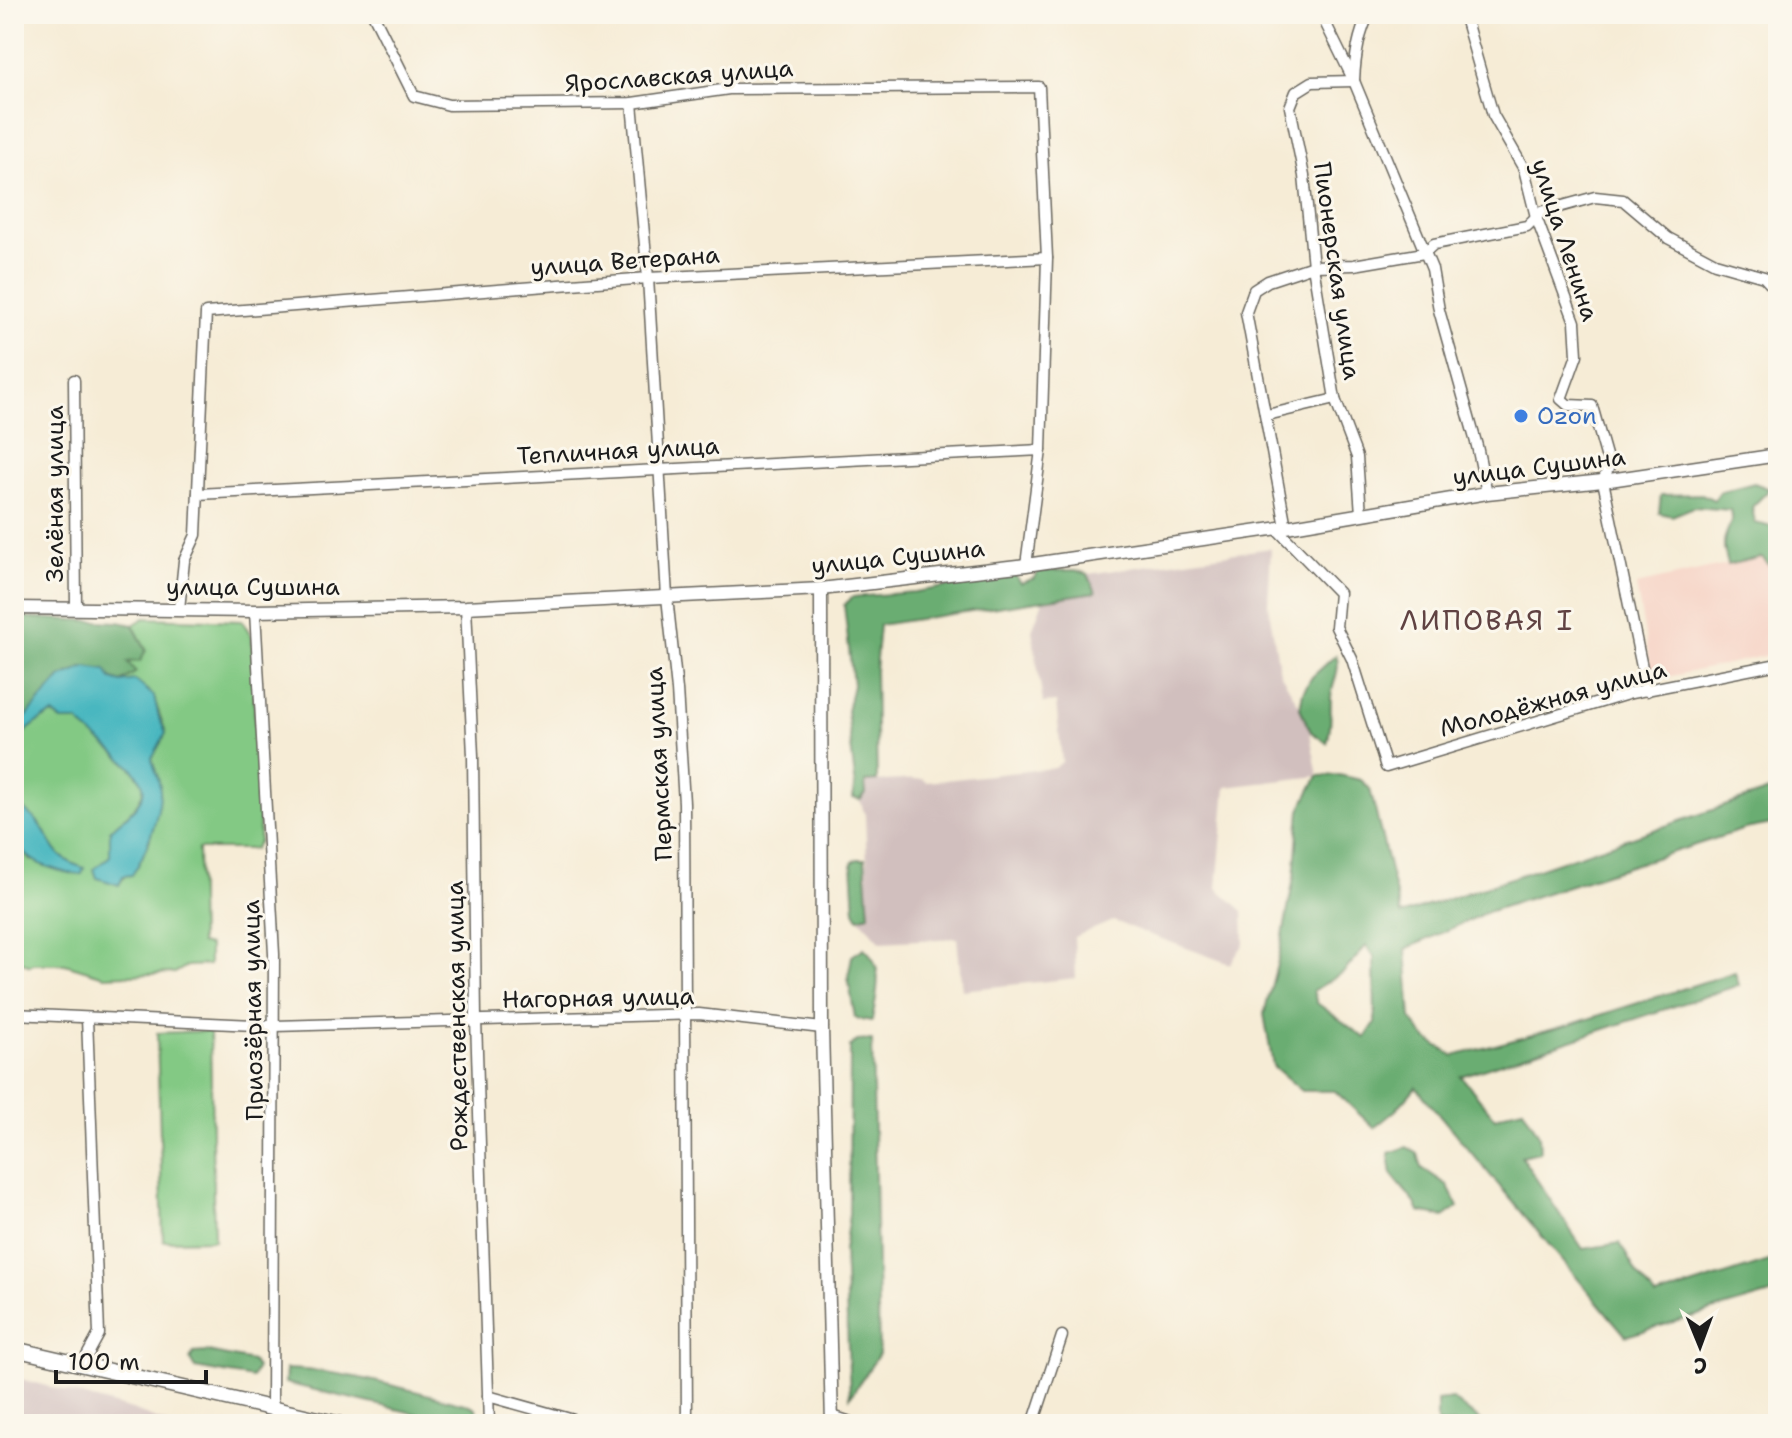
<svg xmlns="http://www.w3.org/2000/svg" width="1792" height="1438" font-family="'Shantell Sans',sans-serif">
  <rect width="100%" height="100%" fill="#fbf7ec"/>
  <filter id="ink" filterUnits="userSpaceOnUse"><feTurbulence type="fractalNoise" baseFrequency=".0125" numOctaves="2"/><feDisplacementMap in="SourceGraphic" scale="16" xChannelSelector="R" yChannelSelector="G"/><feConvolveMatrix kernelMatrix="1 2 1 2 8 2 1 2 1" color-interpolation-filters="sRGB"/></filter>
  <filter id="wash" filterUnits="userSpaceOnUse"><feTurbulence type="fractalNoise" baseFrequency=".006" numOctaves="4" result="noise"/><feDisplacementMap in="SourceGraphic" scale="32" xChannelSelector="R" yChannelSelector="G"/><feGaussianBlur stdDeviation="1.8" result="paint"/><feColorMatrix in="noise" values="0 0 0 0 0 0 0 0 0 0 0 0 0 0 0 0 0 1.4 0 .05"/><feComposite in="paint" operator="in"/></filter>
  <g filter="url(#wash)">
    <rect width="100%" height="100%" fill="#f6ecd6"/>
    <!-- built -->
    <path fill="#f6d2c4" d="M 1762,557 L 1778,575 L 1778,653 L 1653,680 L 1636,585 Z"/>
    <!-- industrial -->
    <g fill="#d1bfbe">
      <path d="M 1271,548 L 1268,604 L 1280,673 L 1307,718 L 1318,776 L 1226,787 L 1217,888 L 1243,911 L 1244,944 L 1230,964 L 1113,921 L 1074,937 L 1076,978 L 962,990 L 957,938 L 881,942 L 859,918 L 869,914 L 865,815 L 860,800 L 866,794 L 865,782 L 922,779 L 927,782 L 1054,768 L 1062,762 L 1056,702 L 1043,703 L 1032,630 L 1043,601 L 1095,592 L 1088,574 Z"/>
      <path d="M 14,1377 L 132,1410 L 169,1424 L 14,1424 Z"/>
    </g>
    <!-- green -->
    <g fill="#83c984" stroke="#507250" stroke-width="2">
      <path d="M 144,618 L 242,621 L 252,636 L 255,729 L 261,768 L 259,841 L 254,849 L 198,849 L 200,944 L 209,946 L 209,965 L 187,966 L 175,973 L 104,976 L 65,964 L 32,964 L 30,966 L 22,962 L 14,963 L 14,840 L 30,860 L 83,868 C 49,856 56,844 36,820 C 30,812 18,808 15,797 C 11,780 14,758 14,740 L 42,719 L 53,714 L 62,721 L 78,721 L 130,766 L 144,784 C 143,805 125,817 111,830 L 110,856 L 119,884 L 149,842 L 160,789 L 152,758 L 166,733 L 153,696 L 121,682 L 135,672 L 126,662 L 146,650 L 133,625 Z"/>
      <path d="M 210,1031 L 214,1240 L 163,1241 L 157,1033 Z"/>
    </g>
    <!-- forest -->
    <g fill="#6aad72" stroke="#436447" stroke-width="2" fill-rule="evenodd">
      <path d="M 1754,483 L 1770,489 L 1752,507 L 1755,523 L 1778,528 L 1778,575 L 1762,557 L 1728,565 C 1726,556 1722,546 1725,537 C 1729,525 1733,523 1730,510 L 1694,507 L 1672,516 L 1659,513 L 1661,495 L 1702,494 L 1714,500 L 1720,492 Z"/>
      <path d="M 1075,570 L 1088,574 L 1096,592 L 879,625 L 875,671 L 877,781 L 865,782 L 866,794 L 860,800 L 853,798 L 855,781 L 847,711 L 853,685 L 844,605 L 853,597 L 915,592 L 1015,575 L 1020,583 L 1033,579 L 1039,571 Z"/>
      <path d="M 14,617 L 119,622 L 133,625 L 146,650 L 140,661 L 127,662 L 136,672 L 121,682 L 82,668 L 60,678 L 21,724 L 14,721 Z"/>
      <path d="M 1336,655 C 1342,670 1331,684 1331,699 C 1330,716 1332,726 1327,743 L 1311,732 L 1300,708 L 1303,692 L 1312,677 Z"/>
      <path d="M 1339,775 L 1361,780 L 1370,789 L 1401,915 L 1778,788 L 1778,823 L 1745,829 L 1487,912 L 1406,949 L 1411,1018 L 1425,1038 L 1454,1056 L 1569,1025 L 1735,972 L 1739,985 L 1461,1076 L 1495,1118 L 1510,1111 L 1523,1108 L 1539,1135 L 1540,1152 L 1521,1156 L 1583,1249 L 1620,1243 L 1637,1274 L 1656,1297 L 1778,1258 L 1778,1292 L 1626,1336 L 1416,1087 L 1396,1110 L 1374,1128 L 1335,1091 L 1302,1091 L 1273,1066 L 1264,1014 L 1279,957 L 1294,877 L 1300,810 L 1318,776 ZM 1366,946 L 1374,957 L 1375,1023 L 1365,1038 L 1317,1003 L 1313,991 L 1344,972 Z"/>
      <path d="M 857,859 L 865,859 L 869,915 L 859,918 L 855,911 L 852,863 Z"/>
      <path d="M 864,948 C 886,966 876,996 872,1021 L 855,1018 L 848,977 L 852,956 Z"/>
      <path d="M 872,1040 L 879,1354 L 850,1397 L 844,1250 L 849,1215 L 850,1047 L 857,1041 Z"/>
      <path d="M 1407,1147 L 1418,1154 L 1422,1168 L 1447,1185 L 1458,1207 L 1444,1217 L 1419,1212 L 1415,1203 L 1392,1175 L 1389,1153 Z"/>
      <path d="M 208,1352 L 252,1361 L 257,1368 L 252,1378 L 195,1368 L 190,1360 L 193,1353 Z"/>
      <path d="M 286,1369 C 348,1370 410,1391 470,1405 L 476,1408 L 478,1423 L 459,1424 L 285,1383 Z"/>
      <path d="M 1452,1399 L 1483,1423 L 1483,1424 L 1437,1424 L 1437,1401 Z"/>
    </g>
    <!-- water -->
    <g fill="#48b7c0" stroke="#326a6e" stroke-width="2">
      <path d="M 86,667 L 106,670 L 111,679 L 121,682 L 135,680 L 154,696 L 159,717 L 166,733 L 152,758 C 154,768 160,779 160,789 C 161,812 145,857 132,875 L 123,876 L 119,885 L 97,878 L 94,869 L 110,856 L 110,830 C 122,820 139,808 143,793 C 150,771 90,738 78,721 L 62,721 L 53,714 L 42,719 L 14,740 L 14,731 L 60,678 Z"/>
      <path d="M 14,778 C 15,783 14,791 15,797 C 18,808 29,812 36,820 C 56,844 49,856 84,868 L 82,874 C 70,875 57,870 45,866 C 4,851 14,814 14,778 Z"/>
    </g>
  </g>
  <g filter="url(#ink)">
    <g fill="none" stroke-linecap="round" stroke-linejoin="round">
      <defs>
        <g id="minor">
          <path d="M 373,14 L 414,96 L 449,105 L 632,103 L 729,89 L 1039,87 L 1047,258 L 1041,450 L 1026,565"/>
          <path d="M 1321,14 L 1354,81 L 1432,269 L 1439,310 L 1477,446 L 1487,493"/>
          <path d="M 1464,14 L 1493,115 L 1524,169 L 1536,217 L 1575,322 L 1577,355 L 1561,399 L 1568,405 L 1592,406 L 1609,466 L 1603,481 L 1647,691"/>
          <path d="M 632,103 L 648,278 L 667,597 L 677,690 L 684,803 L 687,1424"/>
          <path d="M 74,380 L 76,608"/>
          <path d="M 1267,415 L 1335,399"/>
          <path d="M 198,494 L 1041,450"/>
          <path d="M 1361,514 L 1357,457 L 1335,399 L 1313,266 L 1304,176 L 1290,107 L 1296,92 L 1312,82 L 1354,81 C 1355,57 1358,35 1369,14"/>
          <path d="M 1286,527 L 1246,312 L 1254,290 L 1268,281 L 1313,266 L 1354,265 L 1424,253 L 1434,244 L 1527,226 L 1541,212 L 1595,197 L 1623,200 L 1668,238 L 1715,263 L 1764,277 L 1778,292"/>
          <path d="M 1277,529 L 1339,593 L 1336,627 L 1352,659 L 1386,767 L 1631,693 L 1778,664"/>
          <path d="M 466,607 L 473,756 L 476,1020 L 489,1424"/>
          <path d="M 179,609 L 184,561 L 196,535 L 206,313 L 648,278 L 1047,258"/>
          <path d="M 255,611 L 274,954 L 272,1408"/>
          <path d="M 14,1014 L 275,1026 L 699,1014 L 822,1028"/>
          <path d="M 82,1365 L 99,1334 L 87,1018"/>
          <path d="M 488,1396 L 588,1424"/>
          <path d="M 832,1416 L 857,1424"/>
          <path d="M 1033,1424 L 1062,1336"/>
        </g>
        <g id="tertiary">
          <path d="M 821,589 L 822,1028 L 832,1424"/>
          <path d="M 14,608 L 255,611 L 466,607 L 821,589 L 1026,565 L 1286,527 L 1487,493 L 1603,481 L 1778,455"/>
        </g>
        <path id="secondary" d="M 14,1349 L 340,1424"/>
      </defs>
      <!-- minor casing -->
      <use href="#minor" stroke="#68655d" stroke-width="13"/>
      <!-- tertiary casing -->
      <use href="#tertiary" stroke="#68655d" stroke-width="15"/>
      <!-- secondary casing -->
      <use href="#secondary" stroke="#68655d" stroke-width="17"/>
      <!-- minor -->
      <use href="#minor" stroke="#fff" stroke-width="10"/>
      <!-- tertiary -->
      <use href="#tertiary" stroke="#fff" stroke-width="12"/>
      <!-- secondary -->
      <use href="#secondary" stroke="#fff" stroke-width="14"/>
    </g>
  </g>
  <!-- markers -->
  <circle fill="#3f7fe0" stroke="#fbf7ec" stroke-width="3" cx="1521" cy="416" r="8"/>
  <g text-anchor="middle" stroke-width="6" stroke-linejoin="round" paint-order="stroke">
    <!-- street labels -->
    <g font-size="24" fill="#1c1c1c" stroke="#fbf7ec">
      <text transform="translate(679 76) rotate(-4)" y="8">Ярославская улица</text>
      <text transform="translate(1565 240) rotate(72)" y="8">улица Ленина</text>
      <text transform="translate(625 261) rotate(-4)" y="8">улица Ветерана</text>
      <text transform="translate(1337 271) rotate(82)" y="8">Пионерская улица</text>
      <text transform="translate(618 451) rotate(-3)" y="8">Тепличная улица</text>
      <text transform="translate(1539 467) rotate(-7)" y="8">улица Сушина</text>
      <text transform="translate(55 494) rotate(-90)" y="8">Зелёная улица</text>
      <text transform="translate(898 557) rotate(-6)" y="8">улица Сушина</text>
      <text x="253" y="595">улица Сушина</text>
      <text transform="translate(1553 699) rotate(-15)" y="8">Молодёжная улица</text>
      <text transform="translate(659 764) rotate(-93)" y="8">Пермская улица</text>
      <text transform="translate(598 998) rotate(-1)" y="8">Нагорная улица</text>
      <text transform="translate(253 1010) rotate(-91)" y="8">Приозёрная улица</text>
      <text transform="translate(457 1016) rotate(-91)" y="8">Рождественская улица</text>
    </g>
    <!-- shop labels -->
    <g font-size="24" fill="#366cbe" stroke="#fbf7ec" text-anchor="start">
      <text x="1537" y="424">Ozon</text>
    </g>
    <!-- quarter labels -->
    <g font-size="28" letter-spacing="2" fill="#604242" stroke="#fbf7ec">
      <text x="1487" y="630">ЛИПОВАЯ I</text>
    </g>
  </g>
  <!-- margin -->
  <rect width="1792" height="1438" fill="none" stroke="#fbf7ec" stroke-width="48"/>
  <!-- north arrow -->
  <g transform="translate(1700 1346) rotate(179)" stroke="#fbf7ec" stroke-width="6" paint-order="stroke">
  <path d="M0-6L14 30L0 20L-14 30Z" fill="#1c1c1c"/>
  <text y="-12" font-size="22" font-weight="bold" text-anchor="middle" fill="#1c1c1c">С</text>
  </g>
  <!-- scale -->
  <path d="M56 1370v12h150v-12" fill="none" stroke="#1c1c1c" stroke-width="4"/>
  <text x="68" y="1370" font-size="24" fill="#1c1c1c" stroke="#fbf7ec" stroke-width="6" paint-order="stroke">100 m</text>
</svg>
